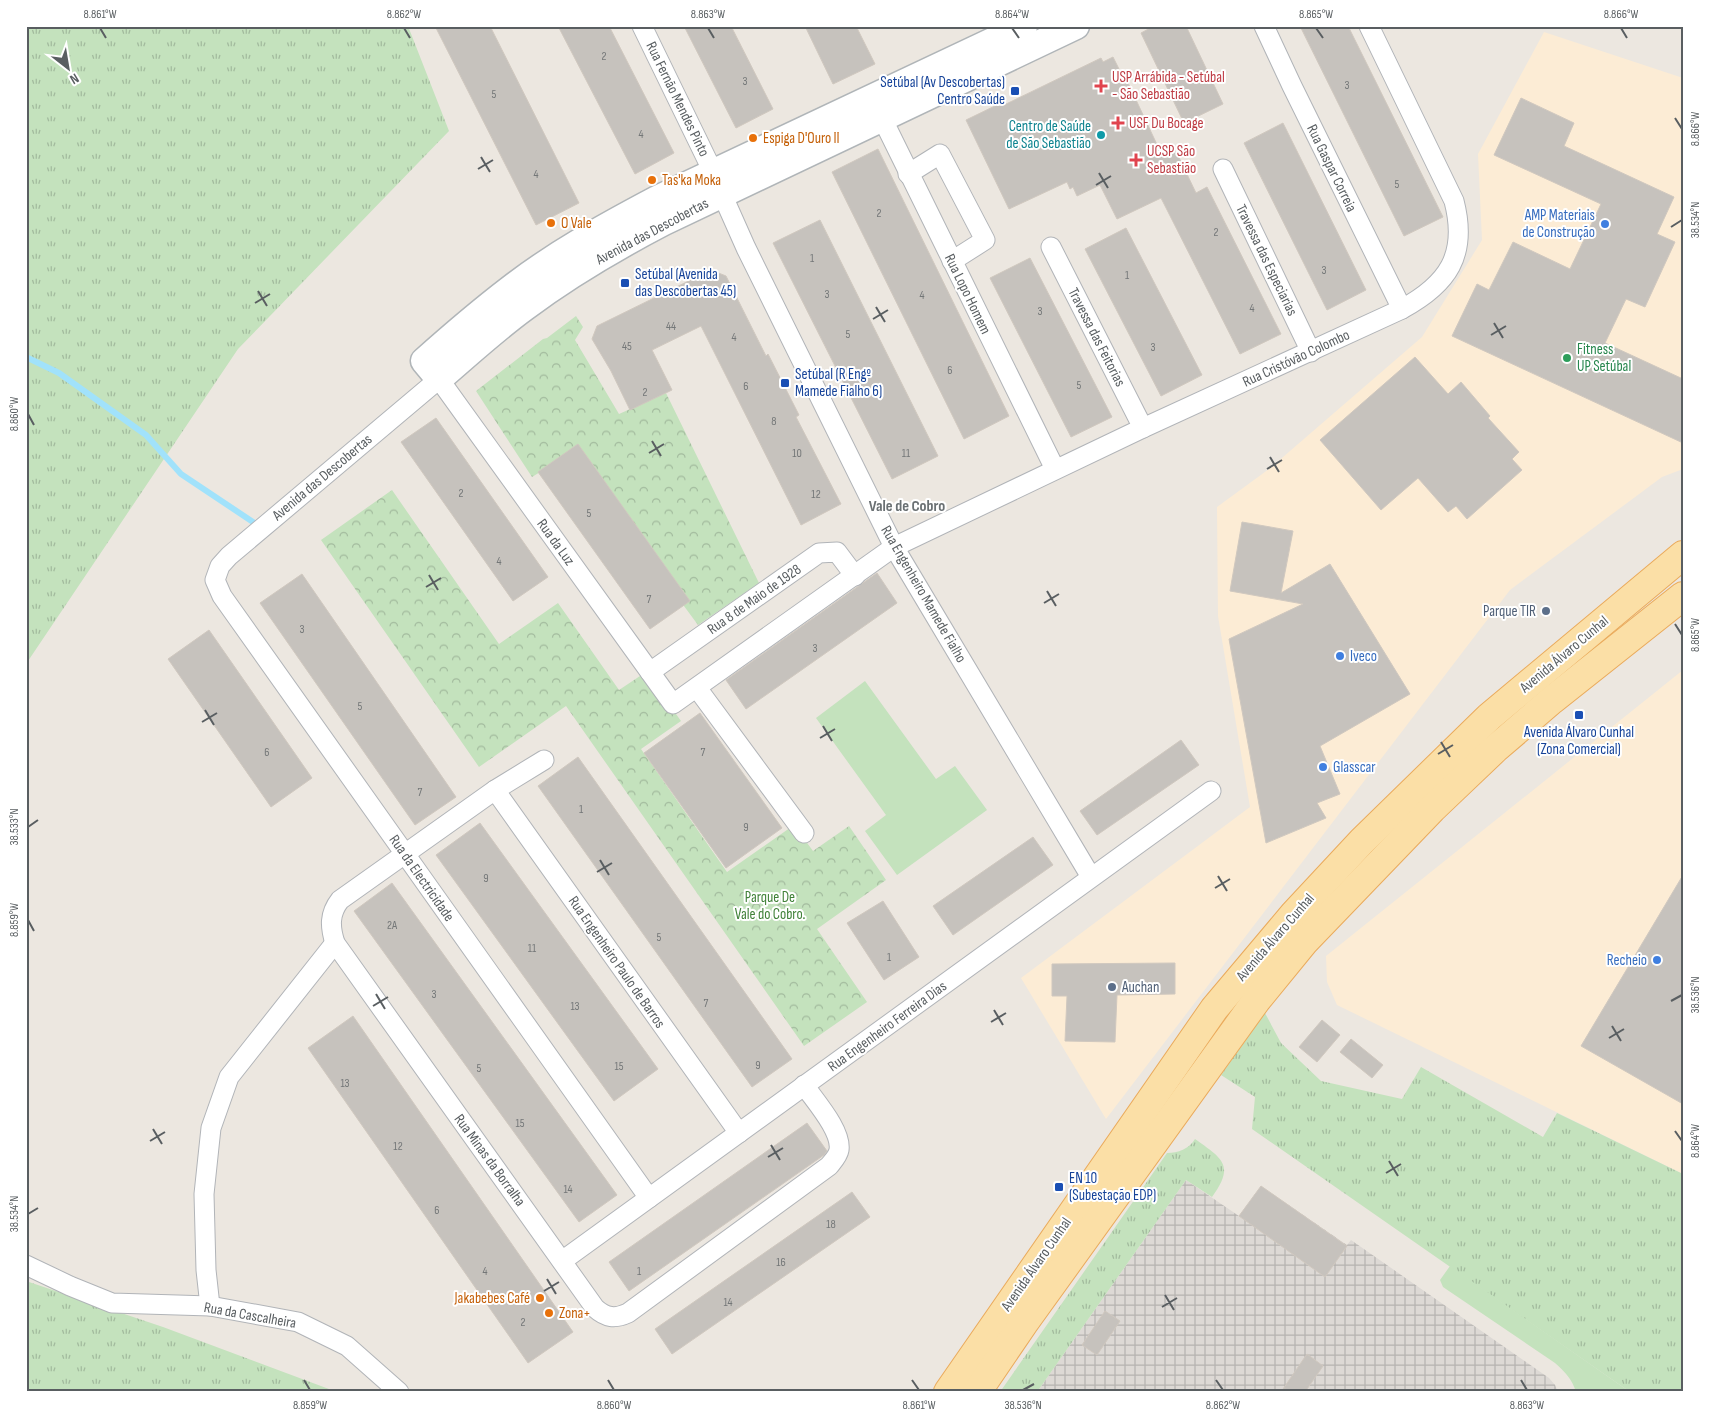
<svg xmlns="http://www.w3.org/2000/svg" width="1709" height="1418" font-family="'Sofia Sans Condensed',sans-serif">
  <defs>
    <pattern id="industrial-grid" width="8" height="8" patternUnits="userSpaceOnUse" patternTransform="scale(1.25)"><rect width="8" height="8" fill="#ddd9d5"/><path d="M0 4h8M4 0v8" fill="none" stroke="#b6b3b0"/></pattern>
    <pattern id="grass-tufts" width="24" height="20" patternUnits="userSpaceOnUse" patternTransform="scale(1.25)"><rect width="24" height="20" fill="#c4e2bd"/><path d="M3 7l-1-3M5 7V3M7 7l1-3M15 17l-1-3M17 17v-4M19 17l1-3" fill="none" stroke="#a2ba9d"/></pattern>
    <pattern id="park-crowns" width="20" height="18" patternUnits="userSpaceOnUse" patternTransform="scale(1.25)"><rect width="20" height="18" fill="#c4e2bd"/><path d="M2 6a3 3 0 1 1 6 0M12 15a3 3 0 1 1 6 0" fill="none" stroke="#a2ba9d"/></pattern>
  </defs>
  <rect width="100%" height="100%" fill="#ece7e0"/>
  <!-- commercial -->
  <g fill="#fcecd5">
    <path d="M 1544,32 L 1683,78 L 1683,469 L 1662,477 L 1510,590 L 1106,1119 L 1021,978 L 1250,807 L 1218,616 L 1217,507 L 1269,469 L 1422,337 L 1482,240 L 1478,154 Z"/>
    <path d="M 1683,670 L 1683,1174 L 1337,1005 L 1327,982 L 1326,956 Z"/>
  </g>
  <!-- industrial -->
  <path fill="url(#industrial-grid)" d="M 1186,1180 L 1239,1216 L 1261,1186 L 1347,1245 L 1351,1240 L 1549,1378 L 1555,1385 L 1558,1392 L 1037,1392 Z"/>
  <!-- grass -->
  <g fill="url(#grass-tufts)">
    <path d="M 26,26 L 408,26 L 449,131 L 238,349 L 26,664 Z"/>
    <path d="M 1265,1013 L 1281,1043 L 1321,1081 L 1402,1099 L 1421,1067 L 1543,1137 L 1557,1113 L 1683,1174 L 1683,1392 L 1630,1392 L 1252,1129 L 1255,1097 L 1221,1075 Z"/>
    <path d="M 1195,1139 C 1223,1159 1235,1165 1212,1197 L 1186,1180 L 1037,1392 L 1000,1392 L 1167,1153 C 1178,1153 1189,1149 1195,1139 Z"/>
    <path d="M 26,1281 L 163,1327 L 337,1392 L 26,1392 Z"/>
  </g>
  <!-- park -->
  <g fill="url(#park-crowns)">
    <path d="M 576,316 L 583,327 L 575,340 L 619,414 L 666,393 L 759,583 L 698,625 L 571,453 L 532,477 L 476,391 L 543,339 L 547,338 Z"/>
    <path d="M 392,490 L 499,644 L 558,603 L 619,690 L 646,672 L 681,721 L 641,749 L 727,872 L 794,825 L 813,851 L 849,826 L 886,880 L 817,929 L 867,1002 L 804,1046 L 566,706 L 479,767 L 321,540 Z"/>
  </g>
  <!-- garden -->
  <g fill="#c4e2bd">
    <path d="M 865,681 L 936,779 L 955,766 L 987,810 L 897,875 L 865,831 L 886,815 L 816,718 Z"/>
    <path d="M 1450,1266 L 1630,1392 L 1576,1392 C 1572,1379 1565,1372 1555,1363 L 1443,1287 L 1440,1280 Z"/>
  </g>
  <g fill="none" stroke-linecap="round" stroke-linejoin="round">
    <!-- stream -->
    <path stroke="#a1e2fb" stroke-width="6" d="M 26,357 L 59,373 L 146,435 L 181,474 L 253,522"/>
  </g>
  <!-- building -->
  <g fill="#c6c2bd" stroke="#d0c8bf">
    <path d="M 435,26 L 490,26 L 579,203 L 536,225 Z"/>
    <path d="M 558,26 L 609,26 L 674,153 L 635,174 Z"/>
    <path d="M 684,26 L 731,26 L 773,109 L 736,128 Z"/>
    <path d="M 805,26 L 856,26 L 875,64 L 833,84 Z"/>
    <path d="M 1154,26 L 1186,26 L 1223,104 L 1184,123 L 1141,33 Z"/>
    <path d="M 1300,26 L 1348,26 L 1443,217 L 1404,236 Z"/>
    <path d="M 1113,57 L 1120,71 L 1122,70 L 1160,151 L 1173,145 L 1196,193 L 1207,187 L 1281,334 L 1240,354 L 1161,198 L 1117,219 L 1100,185 L 1077,196 L 1073,187 L 1070,189 L 1067,182 L 1009,209 L 966,120 L 1001,103 L 1002,106 L 1101,58 L 1103,62 Z"/>
    <path d="M 1521,98 L 1574,123 L 1564,146 L 1674,197 L 1657,234 L 1675,242 L 1645,307 L 1626,299 L 1605,343 L 1683,379 L 1683,443 L 1452,336 L 1477,284 L 1489,290 L 1513,242 L 1570,269 L 1601,204 L 1494,155 Z"/>
    <path d="M 1283,123 L 1366,290 L 1327,310 L 1244,143 Z"/>
    <path d="M 878,149 L 1009,416 L 964,439 L 832,172 Z"/>
    <path d="M 820,220 L 938,456 L 892,479 L 773,243 Z"/>
    <path d="M 1126,228 L 1202,375 L 1161,396 L 1085,249 Z"/>
    <path d="M 1030,258 L 1112,417 L 1071,437 L 990,278 Z"/>
    <path d="M 711,270 L 726,276 L 766,356 L 768,354 L 799,415 L 796,417 L 841,504 L 801,525 L 701,326 L 652,350 L 672,390 L 630,410 L 611,371 L 592,339 L 597,326 Z"/>
    <path d="M 1415,357 L 1448,394 L 1461,382 L 1490,416 L 1488,418 L 1519,452 L 1512,459 L 1522,470 L 1467,519 L 1456,506 L 1448,512 L 1418,478 L 1381,510 L 1320,440 Z"/>
    <path d="M 436,418 L 548,577 L 513,601 L 401,442 Z"/>
    <path d="M 578,444 L 690,601 L 650,629 L 538,472 Z"/>
    <path d="M 1242,522 L 1293,531 L 1281,593 L 1330,564 L 1410,694 L 1320,746 L 1340,794 L 1317,803 L 1326,818 L 1266,843 L 1229,639 L 1303,604 L 1230,591 Z"/>
    <path d="M 877,573 L 897,603 L 746,709 L 726,680 Z"/>
    <path d="M 302,574 L 456,797 L 415,825 L 260,603 Z"/>
    <path d="M 209,630 L 312,778 L 271,807 L 168,659 Z"/>
    <path d="M 700,713 L 782,828 L 726,868 L 644,753 Z"/>
    <path d="M 1181,740 L 1199,765 L 1097,835 L 1080,811 Z"/>
    <path d="M 578,757 L 792,1059 L 752,1087 L 538,786 Z"/>
    <path d="M 480,823 L 658,1069 L 614,1101 L 436,855 Z"/>
    <path d="M 1033,837 L 1053,865 L 953,935 L 933,906 Z"/>
    <path d="M 1683,875 L 1683,1104 L 1581,1046 Z"/>
    <path d="M 392,883 L 617,1195 L 579,1222 L 354,911 Z"/>
    <path d="M 883,901 L 919,957 L 884,980 L 847,923 Z"/>
    <path d="M 1175,963 L 1175,994 L 1117,995 L 1115,1042 L 1065,1041 L 1067,996 L 1052,996 L 1052,964 Z"/>
    <path d="M 353,1016 L 573,1332 L 528,1363 L 308,1048 Z"/>
    <path d="M 1322,1020 L 1340,1035 L 1317,1062 L 1299,1047 Z"/>
    <path d="M 1351,1039 L 1383,1065 L 1372,1078 L 1340,1052 Z"/>
    <path d="M 807,1123 L 827,1151 L 824,1155 L 629,1291 L 609,1262 Z"/>
    <path d="M 1261,1186 L 1347,1246 L 1325,1277 L 1239,1216 Z"/>
    <path d="M 852,1192 L 870,1217 L 672,1354 L 655,1329 Z"/>
    <path d="M 1105,1311 L 1120,1321 L 1097,1355 L 1082,1345 Z"/>
    <path d="M 1307,1354 L 1323,1366 L 1305,1392 L 1281,1392 Z"/>
  </g>
  <g fill="none" stroke-linecap="round" stroke-linejoin="round">
    <defs>
      <g id="street">
        <path d="M 642,26 L 713,172"/>
        <path d="M 1264,26 L 1292,86 L 1402,309"/>
        <path d="M 882,118 L 1055,469"/>
        <path d="M 1223,169 L 1311,352"/>
        <path d="M 908,174 L 940,154 L 985,240 L 952,261"/>
        <path d="M 722,194 L 746,248 L 894,547 L 1091,877"/>
        <path d="M 1051,247 L 1143,428"/>
        <path d="M 650,672 L 819,553 L 837,552 L 855,576"/>
        <path d="M 697,688 L 804,833"/>
        <path d="M 544,760 L 495,790 L 340,900 C 329,914 330,927 335,943 L 595,1308 C 606,1318 615,1319 628,1313 L 829,1166 C 833,1161 838,1156 839,1150 C 842,1131 815,1101 804,1085"/>
        <path d="M 495,790 L 739,1133"/>
        <path d="M 649,1198 L 222,596 L 215,580 L 220,566 L 229,556 L 439,379 L 673,704 L 894,547 L 1143,428 L 1402,309 C 1448,284 1468,255 1454,201 L 1369,26"/>
        <path d="M 562,1261 L 1211,791"/>
        <path d="M 26,1265 L 70,1286 L 112,1303 L 210,1306 L 298,1322 L 347,1346 L 399,1392"/>
        <path d="M 210,1306 L 206,1270 L 204,1194 L 211,1128 L 229,1077 L 335,943"/>
      </g>
      <path id="secondary" d="M 1024,26 L 657,199 C 606,226 555,254 510,289 C 480,312 452,336 424,361 L 439,379 C 467,355 494,330 524,308 C 568,275 616,247 664,222 L 1076,26"/>
      <g id="primary">
        <path d="M 948,1392 L 1214,1009 L 1294,914 L 1362,841 L 1489,717 L 1683,555"/>
        <path d="M 977,1392 L 1024,1323 L 1256,1001 L 1305,941 L 1432,809 L 1495,749 L 1552,700 L 1683,596"/>
      </g>
    </defs>
    <!-- street casing -->
    <use href="#street" stroke="#b1b4b8" stroke-width="21"/>
    <!-- secondary casing -->
    <use href="#secondary" stroke="#b0b5b8" stroke-width="29"/>
    <!-- primary casing -->
    <use href="#primary" stroke="#eaaa5b" stroke-width="30"/>
    <!-- street -->
    <use href="#street" stroke="#fff" stroke-width="19"/>
    <!-- secondary -->
    <use href="#secondary" stroke="#fff" stroke-width="26"/>
    <!-- primary -->
    <use href="#primary" stroke="#fbdfa6" stroke-width="28"/>
  </g>
  <!-- ticks -->
  <path fill="none" stroke="#595e61" stroke-width="2" d="M 100,28 L 106,38M 404,28 L 410,38M 708,28 L 714,38M 1012,28 L 1019,38M 1316,28 L 1323,38M 1621,28 L 1627,38M 1675,118 L 1682,129M 481,157 L 490,172M 478,169 L 493,160M 1099,173 L 1108,188M 1096,185 L 1111,176M 1671,227 L 1682,220M 258,291 L 267,306M 255,303 L 270,294M 876,307 L 885,322M 873,319 L 888,310M 1494,323 L 1503,338M 1491,335 L 1506,326M 28,414 L 34,425M 652,441 L 661,456M 649,453 L 664,444M 1270,457 L 1279,472M 1267,469 L 1282,460M 429,575 L 438,590M 426,587 L 441,578M 1047,591 L 1056,606M 1044,603 L 1059,594M 1675,624 L 1682,635M 205,710 L 214,725M 202,722 L 217,713M 823,726 L 832,741M 820,738 L 835,729M 1441,742 L 1450,757M 1438,754 L 1453,745M 28,827 L 38,820M 600,860 L 609,875M 597,872 L 612,863M 1218,876 L 1227,891M 1215,888 L 1230,879M 28,920 L 34,931M 376,994 L 385,1009M 1671,1001 L 1682,995M 373,1006 L 388,997M 994,1010 L 1003,1025M 991,1022 L 1006,1013M 1612,1026 L 1621,1041M 1609,1038 L 1624,1029M 153,1129 L 162,1144M 1675,1131 L 1682,1141M 150,1141 L 165,1132M 771,1145 L 780,1160M 768,1157 L 783,1148M 1389,1161 L 1398,1176M 1386,1173 L 1401,1164M 28,1214 L 38,1208M 547,1279 L 556,1294M 544,1291 L 559,1282M 1165,1295 L 1174,1310M 1162,1307 L 1177,1298M 304,1380 L 310,1390M 608,1380 L 614,1390M 912,1380 L 919,1390M 1216,1380 L 1223,1390M 1521,1380 L 1527,1390M 1023,1390 L 1034,1384"/>
  <!-- markers -->
  <g fill="#e0444e" stroke="#fff" stroke-width="2">
    <path d="M1098.5 78.5h5v5h5v5h-5v5h-5v-5h-5v-5h5z"/>
    <path d="M1115.5 115.5h5v5h5v5h-5v5h-5v-5h-5v-5h5z"/>
    <path d="M1133.5 152.5h5v5h5v5h-5v5h-5v-5h-5v-5h5z"/>
  </g>
  <g fill="#1a4fb4" stroke="#fff" stroke-width="2">
    <rect x="1010" y="86" width="10" height="10" rx="2.5"/>
    <rect x="620" y="278" width="10" height="10" rx="2.5"/>
    <rect x="780" y="378" width="10" height="10" rx="2.5"/>
    <rect x="1574" y="710" width="10" height="10" rx="2.5"/>
    <rect x="1054" y="1182" width="10" height="10" rx="2.5"/>
  </g>
  <circle fill="#0f9aa8" stroke="#fff" stroke-width="2" cx="1101" cy="135" r="5"/>
  <g fill="#e8710a" stroke="#fff" stroke-width="2">
    <circle cx="753" cy="138" r="5"/>
    <circle cx="652" cy="180" r="5"/>
    <circle cx="551" cy="223" r="5"/>
    <circle cx="540" cy="1298" r="5"/>
    <circle cx="549" cy="1313" r="5"/>
  </g>
  <g fill="#3f7fe0" stroke="#fff" stroke-width="2">
    <circle cx="1605" cy="224" r="5"/>
    <circle cx="1340" cy="656" r="5"/>
    <circle cx="1323" cy="767" r="5"/>
    <circle cx="1657" cy="960" r="5"/>
  </g>
  <circle fill="#2e9e5b" stroke="#fff" stroke-width="2" cx="1567" cy="358" r="5"/>
  <g fill="#5c6f8a" stroke="#fff" stroke-width="2">
    <circle cx="1546" cy="611" r="5"/>
    <circle cx="1112" cy="987" r="5"/>
  </g>
  <g text-anchor="middle" stroke-width="4" stroke-linejoin="round" paint-order="stroke">
    <!-- number labels -->
    <g font-size="12" fill="#747778">
      <text x="604" y="60">2</text>
      <text x="745" y="85">3</text>
      <text x="1347" y="89">3</text>
      <text x="494" y="98">5</text>
      <text x="641" y="138">4</text>
      <text x="536" y="178">4</text>
      <text x="1397" y="188">5</text>
      <text x="879" y="217">2</text>
      <text x="1216" y="236">2</text>
      <text x="812" y="262">1</text>
      <text x="1324" y="274">3</text>
      <text x="1127" y="279">1</text>
      <text x="827" y="298">3</text>
      <text x="922" y="299">4</text>
      <text x="1252" y="312">4</text>
      <text x="1040" y="315">3</text>
      <text x="671" y="330">44</text>
      <text x="848" y="338">5</text>
      <text x="734" y="341">4</text>
      <text x="627" y="350">45</text>
      <text x="1153" y="351">3</text>
      <text x="950" y="374">6</text>
      <text x="1079" y="389">5</text>
      <text x="746" y="390">6</text>
      <text x="645" y="396">2</text>
      <text x="774" y="425">8</text>
      <text x="797" y="457">10</text>
      <text x="906" y="457">11</text>
      <text x="461" y="497">2</text>
      <text x="816" y="498">12</text>
      <text x="589" y="517">5</text>
      <text x="499" y="565">4</text>
      <text x="649" y="603">7</text>
      <text x="302" y="633">3</text>
      <text x="815" y="652">3</text>
      <text x="360" y="710">5</text>
      <text x="267" y="756">6</text>
      <text x="703" y="756">7</text>
      <text x="420" y="796">7</text>
      <text x="581" y="813">1</text>
      <text x="746" y="831">9</text>
      <text x="486" y="882">9</text>
      <text x="392" y="929">2A</text>
      <text x="659" y="941">5</text>
      <text x="532" y="952">11</text>
      <text x="889" y="961">1</text>
      <text x="434" y="998">3</text>
      <text x="706" y="1007">7</text>
      <text x="575" y="1010">13</text>
      <text x="758" y="1069">9</text>
      <text x="619" y="1070">15</text>
      <text x="479" y="1072">5</text>
      <text x="345" y="1087">13</text>
      <text x="520" y="1127">15</text>
      <text x="398" y="1150">12</text>
      <text x="568" y="1193">14</text>
      <text x="437" y="1214">6</text>
      <text x="831" y="1228">18</text>
      <text x="781" y="1266">16</text>
      <text x="485" y="1275">4</text>
      <text x="639" y="1275">1</text>
      <text x="728" y="1306">14</text>
      <text x="523" y="1326">2</text>
    </g>
    <!-- health labels -->
    <g font-size="15" fill="#be3a42" stroke="#fff" text-anchor="start">
      <text x="1112" y="82">USP Arrábida - Setúbal<tspan x="1112" dy="17">- São Sebastião</tspan></text>
      <text x="1129" y="128">USF Du Bocage</text>
      <text x="1147" y="156">UCSP São<tspan x="1147" dy="17">Sebastião</tspan></text>
    </g>
    <!-- transit labels -->
    <g font-size="15" fill="#164399" stroke="#fff" text-anchor="start">
      <text x="1005" y="87" text-anchor="end">Setúbal (Av Descobertas)<tspan x="1005" dy="17">Centro Saúde</tspan></text>
      <text x="635" y="279">Setúbal (Avenida<tspan x="635" dy="17">das Descobertas 45)</tspan></text>
      <text x="795" y="379">Setúbal (R Engº<tspan x="795" dy="17">Mamede Fialho 6)</tspan></text>
      <text x="1579" y="737" text-anchor="middle">Avenida Álvaro Cunhal<tspan x="1579" dy="17">(Zona Comercial)</tspan></text>
      <text x="1069" y="1183">EN 10<tspan x="1069" dy="17">(Subestação EDP)</tspan></text>
    </g>
    <!-- street labels -->
    <g font-size="15" fill="#595e61" stroke="#fff">
      <text transform="translate(678 99) rotate(64)" y="5">Rua Fernão Mendes Pinto</text>
      <text transform="translate(1332 168) rotate(64)" y="5">Rua Gaspar Correia</text>
      <text transform="translate(652 231) rotate(-28)" y="5">Avenida das Descobertas</text>
      <text transform="translate(1267 260) rotate(64)" y="5">Travessa das Especiarias</text>
      <text transform="translate(968 294) rotate(64)" y="5">Rua Lopo Homem</text>
      <text transform="translate(1097 337) rotate(63)" y="5">Travessa das Feitorias</text>
      <text transform="translate(1296 358) rotate(-25)" y="5">Rua Cristóvão Colombo</text>
      <text transform="translate(322 477) rotate(-40)" y="5">Avenida das Descobertas</text>
      <text transform="translate(556 542) rotate(54)" y="5">Rua da Luz</text>
      <text transform="translate(924 594) rotate(60)" y="5">Rua Engenheiro Mamede Fialho</text>
      <text transform="translate(754 599) rotate(-35)" y="5">Rua 8 de Maio de 1928</text>
      <text transform="translate(1564 654) rotate(-40)" y="5">Avenida Álvaro Cunhal</text>
      <text transform="translate(422 878) rotate(55)" y="5">Rua da Electricidade</text>
      <text transform="translate(1275 937) rotate(-49)" y="5">Avenida Álvaro Cunhal</text>
      <text transform="translate(617 962) rotate(55)" y="5">Rua Engenheiro Paulo de Barros</text>
      <text transform="translate(887 1026) rotate(-36)" y="5">Rua Engenheiro Ferreira Dias</text>
      <text transform="translate(490 1160) rotate(54)" y="5">Rua Minas da Borralha</text>
      <text transform="translate(1036 1264) rotate(-55)" y="5">Avenida Álvaro Cunhal</text>
      <text transform="translate(250 1315) rotate(10)" y="5">Rua da Cascalheira</text>
    </g>
    <!-- culture labels -->
    <g font-size="15" fill="#0d838f" stroke="#fff" text-anchor="end">
      <text x="1091" y="131">Centro de Saúde<tspan x="1091" dy="17">de São Sebastião</tspan></text>
    </g>
    <!-- food labels -->
    <g font-size="15" fill="#c56008" stroke="#fff" text-anchor="start">
      <text x="763" y="143">Espiga D'Ouro II</text>
      <text x="662" y="185">Tas'ka Moka</text>
      <text x="561" y="228">O Vale</text>
      <text x="530" y="1303" text-anchor="end">Jakabebes Café</text>
      <text x="559" y="1318">Zona+</text>
    </g>
    <!-- shop labels -->
    <g font-size="15" fill="#366cbe" stroke="#fff" text-anchor="end">
      <text x="1595" y="220">AMP Materiais<tspan x="1595" dy="17">de Construção</tspan></text>
      <text x="1350" y="661" text-anchor="start">Iveco</text>
      <text x="1333" y="772" text-anchor="start">Glasscar</text>
      <text x="1647" y="965">Recheio</text>
    </g>
    <!-- leisure labels -->
    <g font-size="15" fill="#27864d" stroke="#fff" text-anchor="start">
      <text x="1577" y="354">Fitness<tspan x="1577" dy="17">UP Setúbal</tspan></text>
    </g>
    <!-- service labels -->
    <g font-size="15" fill="#4e5e75" stroke="#fff" text-anchor="end">
      <text x="1536" y="616">Parque TIR</text>
      <text x="1122" y="992" text-anchor="start">Auchan</text>
    </g>
    <!-- park labels -->
    <g font-size="15" fill="#408138" stroke="#fff">
      <text x="770" y="902">Parque De<tspan x="770" dy="17">Vale do Cobro.</tspan></text>
    </g>
    <!-- neighbourhood labels -->
    <g font-size="16" font-weight="bold" fill="#6a7073" stroke="#fff">
      <text x="907" y="511">Vale de Cobro</text>
    </g>
  </g>
  <!-- border -->
  <rect width="1709" height="1418" fill="none" stroke="#ffffff" stroke-width="55"/>
  <!-- north arrow -->
  <g transform="translate(68 68) rotate(149)" stroke="#ffffff" stroke-width="4" paint-order="stroke">
  <path d="M0-4L9 19L0 12L-9 19Z" fill="#595e61"/>
  <text y="-8" font-size="14" font-weight="bold" text-anchor="middle" fill="#595e61">N</text>
  </g>
  <rect x="28" y="28" width="1654" height="1362" fill="none" stroke="#595e61" stroke-width="2"/>
  <g font-size="12" text-anchor="middle" fill="#595e61">
    <text x="100" y="18">8.861°W</text>
    <text x="404" y="18">8.862°W</text>
    <text x="708" y="18">8.863°W</text>
    <text x="1012" y="18">8.864°W</text>
    <text x="1316" y="18">8.865°W</text>
    <text x="1621" y="18">8.866°W</text>
    <text transform="translate(1695 129) rotate(-90)" y="4">8.866°W</text>
    <text transform="translate(1695 220) rotate(-90)" y="4">38.534°N</text>
    <text transform="translate(14 414) rotate(-90)" y="4">8.860°W</text>
    <text transform="translate(1695 635) rotate(-90)" y="4">8.865°W</text>
    <text transform="translate(14 827) rotate(-90)" y="4">38.533°N</text>
    <text transform="translate(14 920) rotate(-90)" y="4">8.859°W</text>
    <text transform="translate(1695 995) rotate(-90)" y="4">38.536°N</text>
    <text transform="translate(1695 1141) rotate(-90)" y="4">8.864°W</text>
    <text transform="translate(14 1214) rotate(-90)" y="4">38.534°N</text>
    <text x="310" y="1409">8.859°W</text>
    <text x="614" y="1409">8.860°W</text>
    <text x="919" y="1409">8.861°W</text>
    <text x="1023" y="1409">38.536°N</text>
    <text x="1223" y="1409">8.862°W</text>
    <text x="1527" y="1409">8.863°W</text>
  </g>
</svg>
